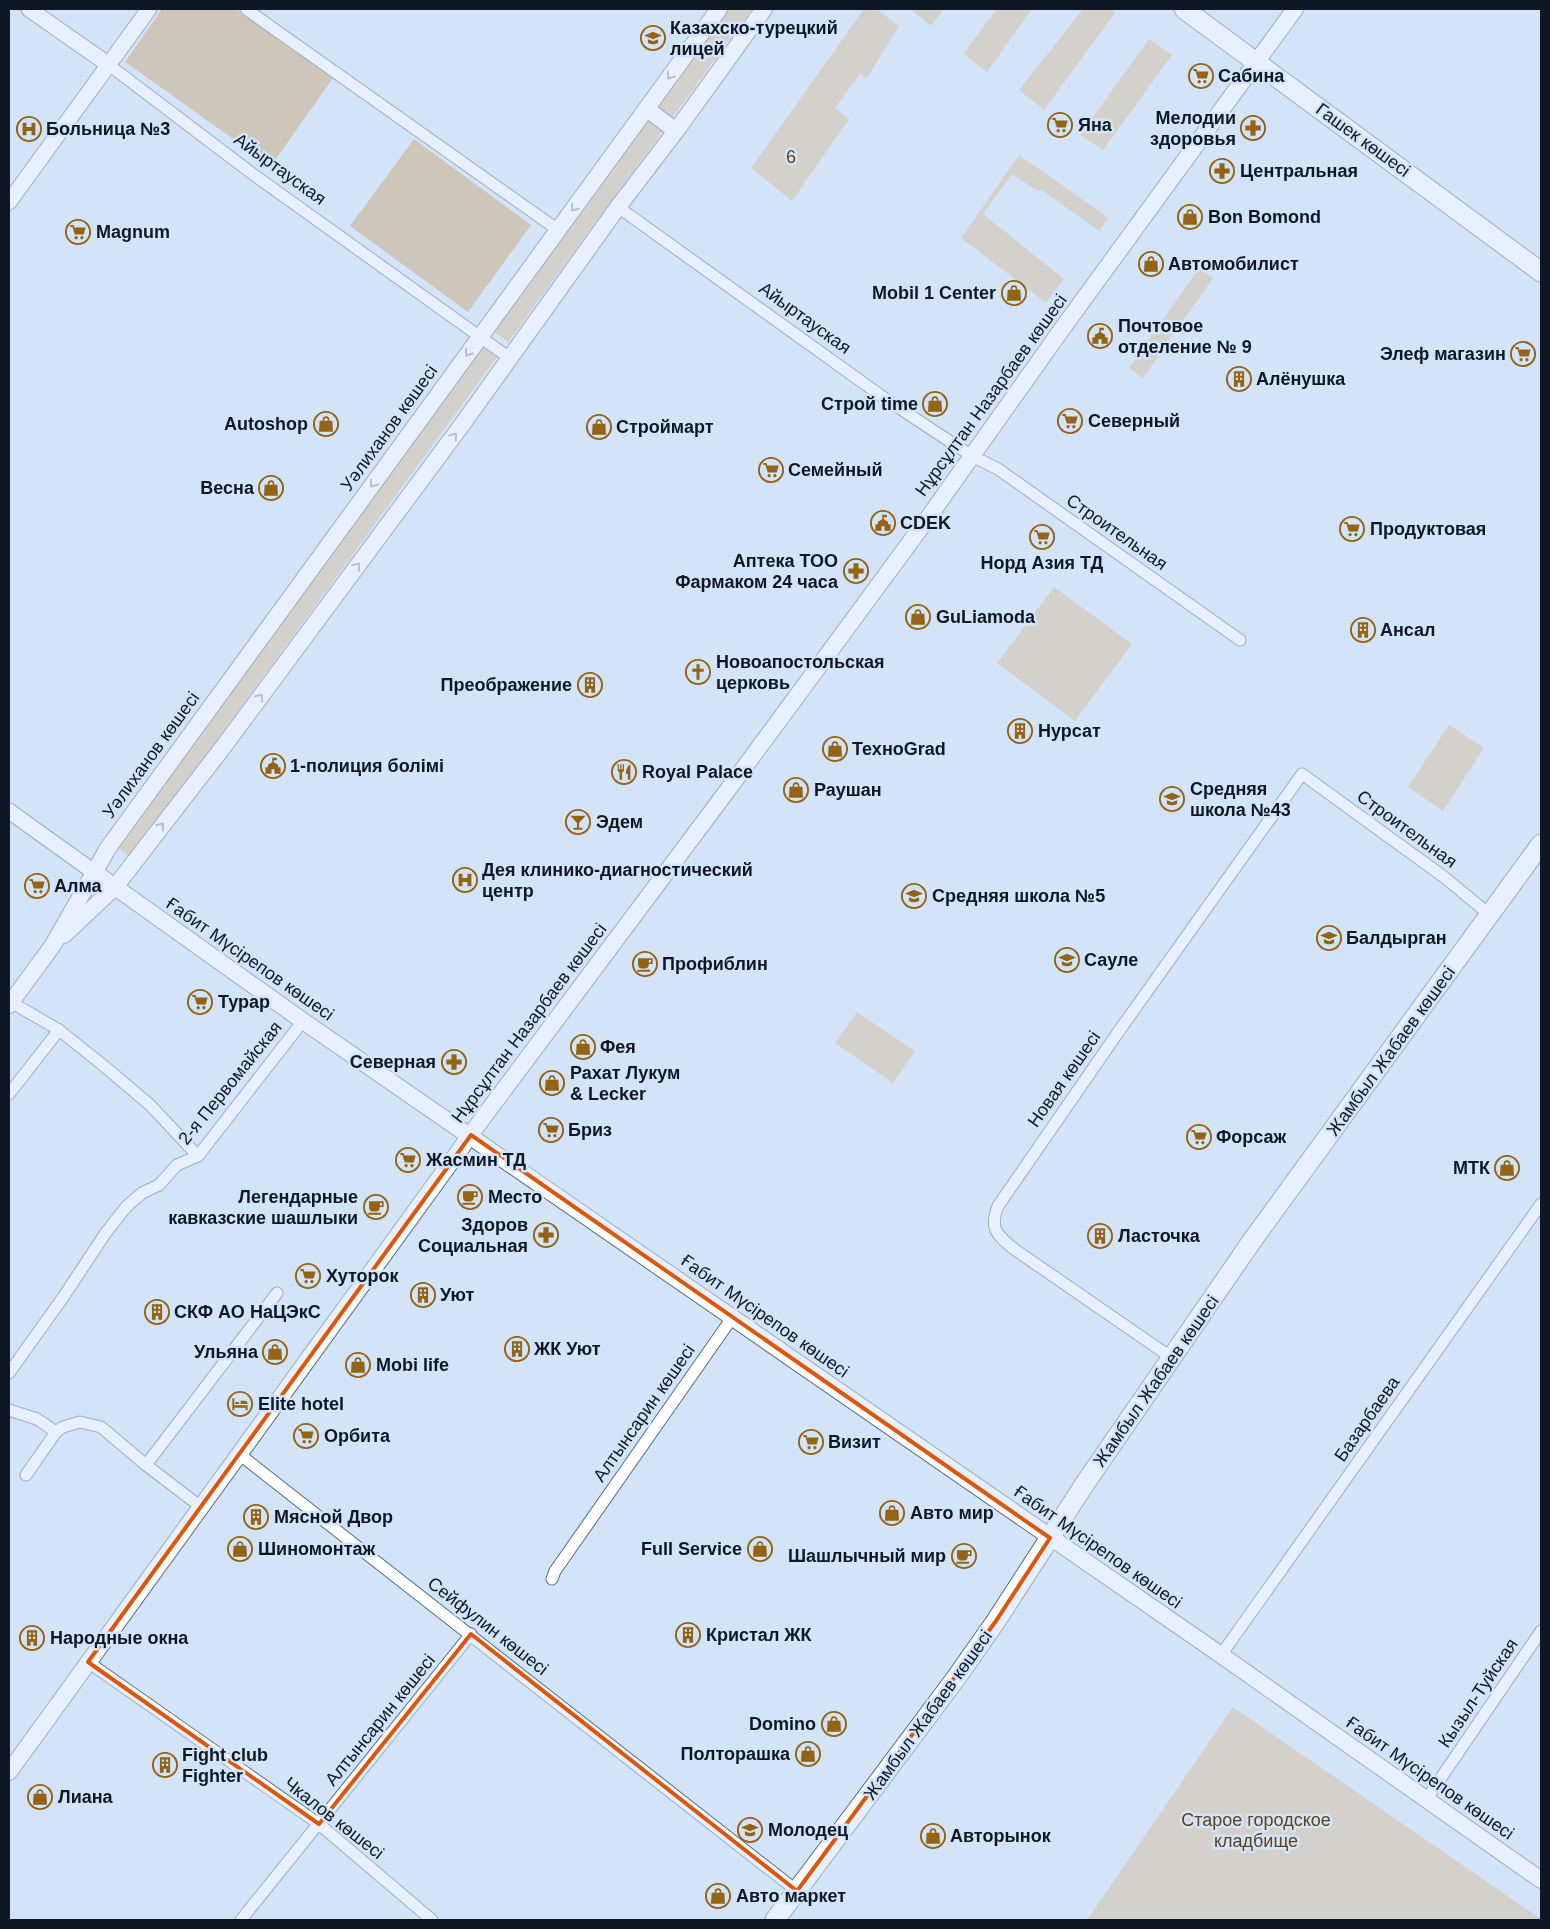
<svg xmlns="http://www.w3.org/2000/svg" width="1550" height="1929" font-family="Arial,sans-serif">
  <rect width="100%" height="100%" fill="#d3e4f9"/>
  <!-- green -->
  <g fill="#d5ba98">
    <path d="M 729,9 L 752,9 L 508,342 L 493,331 Z"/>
    <path d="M 864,9 L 876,9 L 899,26 L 867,78 L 860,74 L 835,108 L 849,119 L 792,201 L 751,168 Z"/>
    <path d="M 910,9 L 944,9 L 931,26 Z"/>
    <path d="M 997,9 L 1032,9 L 987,72 L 963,54 Z"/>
    <path d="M 1083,9 L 1110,9 L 1115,13 L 1044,110 L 1019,90 Z"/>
    <path d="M 1149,39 L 1172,55 L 1103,150 L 1080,135 Z"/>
    <path d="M 1019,155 L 1109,218 L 1099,231 L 1043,191 L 1036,190 L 1012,174 L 983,214 L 1064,279 L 1046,303 L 961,238 Z"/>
    <path d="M 1199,268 L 1213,278 L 1143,378 L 1129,368 Z"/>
    <path d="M 482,346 L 497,357 L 131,858 L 116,847 Z"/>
    <path d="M 1054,587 L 1132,644 L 1075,721 L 997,663 Z"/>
    <path d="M 1449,725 L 1484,748 L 1443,811 L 1408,787 Z"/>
    <path d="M 857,1012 L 915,1051 L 893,1083 L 835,1043 Z"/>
    <path d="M 1233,1707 L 1541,1919 L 1541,1920 L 1087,1920 Z"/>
  </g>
  <!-- forest -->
  <g fill="#caa370">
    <path d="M 162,9 L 236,9 L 333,78 L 271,166 L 125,62 Z"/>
    <path d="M 414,139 L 531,225 L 468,312 L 350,226 Z"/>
  </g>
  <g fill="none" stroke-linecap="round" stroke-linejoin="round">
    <defs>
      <g id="minor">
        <path d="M 246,9 L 558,230"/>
        <path d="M 109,65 L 254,175 L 511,359"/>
        <path d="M 618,207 L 887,400 L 972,456 L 998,469 L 1240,640"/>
        <path d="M 9,1001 L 59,1030 L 104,1066 L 150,1105 L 198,1156"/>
        <path d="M 9,1094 L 59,1030"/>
        <path d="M 1172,1358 L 1014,1249 C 997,1235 989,1229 998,1206 L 1119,1031 L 1302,774 L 1444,877 L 1490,915"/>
        <path d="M 9,1373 L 64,1296 L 105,1234 L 126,1207 L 142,1193 L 159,1185 L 177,1165 L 198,1156 L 303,1021"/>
        <path d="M 9,1410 L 37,1419 L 56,1432"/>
        <path d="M 239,1454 L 797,1891"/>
        <path d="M 26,1475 L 56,1432 L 63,1427 L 80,1422 L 101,1427 L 146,1465"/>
        <path d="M 201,1507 L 146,1465 L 277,1293"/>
        <path d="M 552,1579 L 555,1571 L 732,1318"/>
        <path d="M 1221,1655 L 1541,1204"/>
        <path d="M 88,1662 L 319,1824 L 432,1920"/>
        <path d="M 1426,1800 L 1541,1631"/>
        <path d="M 241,1920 L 471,1634"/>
      </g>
      <g id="tertiary">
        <path d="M 29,9 L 109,65"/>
        <path d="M 9,202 L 149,9"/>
        <path d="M 9,811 L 94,872"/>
      </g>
      <g id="secondary">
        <path d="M 647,109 L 676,131"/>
        <path d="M 94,872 L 303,1021 L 1221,1655 L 1541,1880"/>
        <path d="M 64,935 L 115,887 L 224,746 L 464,422 L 618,207 L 676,131 L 764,9"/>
        <path d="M 9,1005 L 53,945 L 108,848 L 719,9"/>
        <path d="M 9,1772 L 485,1115 L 724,795 L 928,518 L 1062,329 L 1295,9"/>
      </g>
      <g id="primary">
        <path d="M 1184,9 L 1541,272"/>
        <path d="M 775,1920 L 956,1678 L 996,1621 L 1086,1482 L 1254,1238 L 1541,844"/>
      </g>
    </defs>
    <!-- minor casing -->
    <use href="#minor" stroke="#536c8b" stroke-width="13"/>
    <!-- tertiary casing -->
    <use href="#tertiary" stroke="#536c8b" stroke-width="17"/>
    <!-- secondary casing -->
    <use href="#secondary" stroke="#536c8b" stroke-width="18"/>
    <!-- primary casing -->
    <use href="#primary" stroke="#536c8b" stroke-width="21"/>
    <!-- minor -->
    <use href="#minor" stroke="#fff" stroke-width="11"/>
    <!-- tertiary -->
    <use href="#tertiary" stroke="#fff" stroke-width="15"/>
    <!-- secondary -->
    <use href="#secondary" stroke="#fff" stroke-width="16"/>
    <!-- primary -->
    <use href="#primary" stroke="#fff" stroke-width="19"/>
  </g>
  <!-- one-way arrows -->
  <defs><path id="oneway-chevron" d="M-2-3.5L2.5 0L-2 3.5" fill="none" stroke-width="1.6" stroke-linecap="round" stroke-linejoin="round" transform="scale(1.25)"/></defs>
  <g stroke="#93979c">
    <use href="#oneway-chevron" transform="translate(670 76) rotate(126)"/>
    <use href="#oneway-chevron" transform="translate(574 208) rotate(126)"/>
    <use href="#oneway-chevron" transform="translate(468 353) rotate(126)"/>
    <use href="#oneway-chevron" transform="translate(454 436) rotate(-53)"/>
    <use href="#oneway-chevron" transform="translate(373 484) rotate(126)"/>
    <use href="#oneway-chevron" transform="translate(357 566) rotate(-53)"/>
    <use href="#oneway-chevron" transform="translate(260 697) rotate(-54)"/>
    <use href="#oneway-chevron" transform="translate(161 826) rotate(-52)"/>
  </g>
  <!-- marked area -->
  <path d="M0 0H1550V1929H0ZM 471,1135 L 1050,1538 L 996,1621 L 797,1891 L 471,1634 L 319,1824 L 88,1662 Z" fill="#d3e4f9" fill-opacity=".55" fill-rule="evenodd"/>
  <path fill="none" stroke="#dd560d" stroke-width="4" stroke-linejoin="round" d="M 471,1135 L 1050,1538 L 996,1621 L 797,1891 L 471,1634 L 319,1824 L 88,1662 Z"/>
  <!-- icons -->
  <defs>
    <symbol id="school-ring" viewBox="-11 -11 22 22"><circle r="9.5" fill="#d3e4f9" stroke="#946313" stroke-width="1.5"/><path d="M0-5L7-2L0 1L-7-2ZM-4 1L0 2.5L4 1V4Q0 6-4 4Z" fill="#946313"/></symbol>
    <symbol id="supermarket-ring" viewBox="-11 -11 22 22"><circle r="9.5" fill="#d3e4f9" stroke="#946313" stroke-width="1.5"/><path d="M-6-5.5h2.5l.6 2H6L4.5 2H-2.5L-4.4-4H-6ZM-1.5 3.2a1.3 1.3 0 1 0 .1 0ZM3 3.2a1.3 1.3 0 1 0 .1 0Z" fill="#946313"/></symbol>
    <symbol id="pharmacy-ring" viewBox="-11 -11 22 22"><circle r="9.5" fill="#d3e4f9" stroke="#946313" stroke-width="1.5"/><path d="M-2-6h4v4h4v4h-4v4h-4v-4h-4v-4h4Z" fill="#946313"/></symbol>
    <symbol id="hospital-ring" viewBox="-11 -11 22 22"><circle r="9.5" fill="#d3e4f9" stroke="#946313" stroke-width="1.5"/><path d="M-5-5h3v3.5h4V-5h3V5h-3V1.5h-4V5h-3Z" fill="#946313"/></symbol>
    <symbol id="shop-ring" viewBox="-11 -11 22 22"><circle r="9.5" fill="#d3e4f9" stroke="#946313" stroke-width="1.5"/><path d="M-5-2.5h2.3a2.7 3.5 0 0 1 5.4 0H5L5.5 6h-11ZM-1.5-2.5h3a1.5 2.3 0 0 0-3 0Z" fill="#946313"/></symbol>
    <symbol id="civic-ring" viewBox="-11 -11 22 22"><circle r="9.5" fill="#d3e4f9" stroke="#946313" stroke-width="1.5"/><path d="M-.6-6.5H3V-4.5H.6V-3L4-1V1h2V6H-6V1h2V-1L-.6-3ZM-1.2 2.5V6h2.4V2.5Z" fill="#946313"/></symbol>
    <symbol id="building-ring" viewBox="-11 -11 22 22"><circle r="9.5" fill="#d3e4f9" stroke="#946313" stroke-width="1.5"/><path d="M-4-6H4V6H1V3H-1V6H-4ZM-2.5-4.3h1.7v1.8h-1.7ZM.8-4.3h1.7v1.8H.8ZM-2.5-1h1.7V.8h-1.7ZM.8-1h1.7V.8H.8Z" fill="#946313"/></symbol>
    <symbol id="church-ring" viewBox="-11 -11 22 22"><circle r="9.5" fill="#d3e4f9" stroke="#946313" stroke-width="1.5"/><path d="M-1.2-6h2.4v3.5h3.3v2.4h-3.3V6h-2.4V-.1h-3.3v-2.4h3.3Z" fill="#946313"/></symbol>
    <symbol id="restaurant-ring" viewBox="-11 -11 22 22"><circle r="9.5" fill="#d3e4f9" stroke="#946313" stroke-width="1.5"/><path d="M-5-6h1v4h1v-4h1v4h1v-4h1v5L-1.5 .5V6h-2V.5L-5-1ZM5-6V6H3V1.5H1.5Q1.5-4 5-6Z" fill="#946313"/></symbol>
    <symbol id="bar-ring" viewBox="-11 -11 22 22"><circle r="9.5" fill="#d3e4f9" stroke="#946313" stroke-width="1.5"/><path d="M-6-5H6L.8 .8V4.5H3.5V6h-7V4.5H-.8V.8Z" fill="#946313"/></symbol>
    <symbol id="cafe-ring" viewBox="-11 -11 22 22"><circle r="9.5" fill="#d3e4f9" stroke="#946313" stroke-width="1.5"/><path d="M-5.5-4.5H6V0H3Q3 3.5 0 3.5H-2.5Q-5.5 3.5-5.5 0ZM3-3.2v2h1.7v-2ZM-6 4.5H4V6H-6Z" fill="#946313"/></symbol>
    <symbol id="hotel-ring" viewBox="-11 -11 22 22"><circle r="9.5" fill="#d3e4f9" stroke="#946313" stroke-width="1.5"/><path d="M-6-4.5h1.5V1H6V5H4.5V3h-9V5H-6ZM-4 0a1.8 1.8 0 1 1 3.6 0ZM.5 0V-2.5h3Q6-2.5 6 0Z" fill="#946313"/></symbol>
  </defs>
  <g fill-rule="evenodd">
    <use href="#school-ring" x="639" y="24" width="28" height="28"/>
    <use href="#supermarket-ring" x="1187" y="62" width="28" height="28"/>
    <use href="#supermarket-ring" x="1046" y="111" width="28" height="28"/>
    <use href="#pharmacy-ring" x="1239" y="114" width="28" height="28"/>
    <use href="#hospital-ring" x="15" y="115" width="28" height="28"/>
    <use href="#pharmacy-ring" x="1208" y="157" width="28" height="28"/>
    <use href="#shop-ring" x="1176" y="203" width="28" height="28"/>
    <use href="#supermarket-ring" x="64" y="218" width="28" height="28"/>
    <use href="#shop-ring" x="1137" y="250" width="28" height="28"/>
    <use href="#shop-ring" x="1000" y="279" width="28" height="28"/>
    <use href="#civic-ring" x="1086" y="322" width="28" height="28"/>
    <use href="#supermarket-ring" x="1509" y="340" width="28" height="28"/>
    <use href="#building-ring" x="1225" y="365" width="28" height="28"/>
    <use href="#shop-ring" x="921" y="390" width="28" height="28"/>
    <use href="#supermarket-ring" x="1056" y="407" width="28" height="28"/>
    <use href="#shop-ring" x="312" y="410" width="28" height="28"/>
    <use href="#shop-ring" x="585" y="413" width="28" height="28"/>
    <use href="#supermarket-ring" x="757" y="456" width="28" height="28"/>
    <use href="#shop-ring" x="257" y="474" width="28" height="28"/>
    <use href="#civic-ring" x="869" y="509" width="28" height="28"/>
    <use href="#supermarket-ring" x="1338" y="515" width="28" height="28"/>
    <use href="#supermarket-ring" x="1028" y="523" width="28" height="28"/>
    <use href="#pharmacy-ring" x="842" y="557" width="28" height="28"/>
    <use href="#shop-ring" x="904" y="603" width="28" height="28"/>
    <use href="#building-ring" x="1349" y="616" width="28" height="28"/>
    <use href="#church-ring" x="684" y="658" width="28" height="28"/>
    <use href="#building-ring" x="576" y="671" width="28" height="28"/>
    <use href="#building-ring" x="1006" y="717" width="28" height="28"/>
    <use href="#shop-ring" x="821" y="735" width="28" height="28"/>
    <use href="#civic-ring" x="259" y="752" width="28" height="28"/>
    <use href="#restaurant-ring" x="610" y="758" width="28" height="28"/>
    <use href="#shop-ring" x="782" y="776" width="28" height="28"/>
    <use href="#school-ring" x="1158" y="785" width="28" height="28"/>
    <use href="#bar-ring" x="564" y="808" width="28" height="28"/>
    <use href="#hospital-ring" x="451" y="866" width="28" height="28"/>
    <use href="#supermarket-ring" x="23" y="872" width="28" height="28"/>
    <use href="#school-ring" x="900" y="882" width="28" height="28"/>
    <use href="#school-ring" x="1315" y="924" width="28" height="28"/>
    <use href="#school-ring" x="1053" y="946" width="28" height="28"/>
    <use href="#cafe-ring" x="631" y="950" width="28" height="28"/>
    <use href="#supermarket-ring" x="186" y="988" width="28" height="28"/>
    <use href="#shop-ring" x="569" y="1033" width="28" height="28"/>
    <use href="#pharmacy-ring" x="440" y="1048" width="28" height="28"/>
    <use href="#shop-ring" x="538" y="1069" width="28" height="28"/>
    <use href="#supermarket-ring" x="537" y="1116" width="28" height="28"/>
    <use href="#supermarket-ring" x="1185" y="1123" width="28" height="28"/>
    <use href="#supermarket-ring" x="394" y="1146" width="28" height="28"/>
    <use href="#shop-ring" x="1493" y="1154" width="28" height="28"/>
    <use href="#cafe-ring" x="456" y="1183" width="28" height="28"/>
    <use href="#cafe-ring" x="362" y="1193" width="28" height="28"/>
    <use href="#pharmacy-ring" x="532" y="1221" width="28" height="28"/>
    <use href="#building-ring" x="1086" y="1222" width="28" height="28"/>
    <use href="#supermarket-ring" x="294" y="1262" width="28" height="28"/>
    <use href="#building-ring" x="409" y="1281" width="28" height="28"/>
    <use href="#building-ring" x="143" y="1298" width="28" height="28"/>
    <use href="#building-ring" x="503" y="1335" width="28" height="28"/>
    <use href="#shop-ring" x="261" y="1338" width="28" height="28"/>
    <use href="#shop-ring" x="344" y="1351" width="28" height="28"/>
    <use href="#hotel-ring" x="226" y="1390" width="28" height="28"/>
    <use href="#supermarket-ring" x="292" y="1422" width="28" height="28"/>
    <use href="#supermarket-ring" x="797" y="1428" width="28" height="28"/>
    <use href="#shop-ring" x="878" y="1499" width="28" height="28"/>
    <use href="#building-ring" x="242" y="1503" width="28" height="28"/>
    <use href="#shop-ring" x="226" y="1535" width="28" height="28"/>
    <use href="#shop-ring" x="746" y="1535" width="28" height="28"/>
    <use href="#cafe-ring" x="950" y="1542" width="28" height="28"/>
    <use href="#building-ring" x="674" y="1621" width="28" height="28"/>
    <use href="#building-ring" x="18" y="1624" width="28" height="28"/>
    <use href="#shop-ring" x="820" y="1710" width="28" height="28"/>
    <use href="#shop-ring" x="794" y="1740" width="28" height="28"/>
    <use href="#building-ring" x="151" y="1751" width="28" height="28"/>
    <use href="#shop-ring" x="26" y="1783" width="28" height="28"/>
    <use href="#school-ring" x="736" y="1816" width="28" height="28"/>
    <use href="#shop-ring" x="919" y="1822" width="28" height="28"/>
    <use href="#shop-ring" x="704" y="1882" width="28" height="28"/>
  </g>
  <g text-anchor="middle" stroke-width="5" stroke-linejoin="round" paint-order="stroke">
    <!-- poi labels -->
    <g font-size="18" font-weight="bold" fill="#0e1824" stroke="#d3e4f9" text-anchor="start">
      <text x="670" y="34">Казахско-турецкий<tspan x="670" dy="21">лицей</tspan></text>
      <text x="1218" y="82">Сабина</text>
      <text x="1236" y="124" text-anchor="end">Мелодии<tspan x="1236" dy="21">здоровья</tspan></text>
      <text x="1078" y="131">Яна</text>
      <text x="46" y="135">Больница №3</text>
      <text x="1240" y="177">Центральная</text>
      <text x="1208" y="223">Bon Bomond</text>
      <text x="96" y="238">Magnum</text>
      <text x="1168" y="270">Автомобилист</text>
      <text x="996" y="299" text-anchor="end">Mobil 1 Center</text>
      <text x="1118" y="332">Почтовое<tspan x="1118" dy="21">отделение № 9</tspan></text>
      <text x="1506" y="360" text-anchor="end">Элеф магазин</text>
      <text x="1256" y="385">Алёнушка</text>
      <text x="918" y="410" text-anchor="end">Строй time</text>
      <text x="1088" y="427">Северный</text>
      <text x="308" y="430" text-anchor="end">Autoshop</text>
      <text x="616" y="433">Строймарт</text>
      <text x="788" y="476">Семейный</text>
      <text x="254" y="494" text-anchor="end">Весна</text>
      <text x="900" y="529">CDEK</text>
      <text x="1370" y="535">Продуктовая</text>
      <text x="838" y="567" text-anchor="end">Аптека ТОО<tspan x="838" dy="21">Фармаком 24 часа</tspan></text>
      <text x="1042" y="569" text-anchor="middle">Норд Азия ТД</text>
      <text x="936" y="623">GuLiamoda</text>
      <text x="1380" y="636">Ансал</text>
      <text x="716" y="668">Новоапостольская<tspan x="716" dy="21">церковь</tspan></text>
      <text x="572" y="691" text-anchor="end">Преображение</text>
      <text x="1038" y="737">Нурсат</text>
      <text x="852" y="755">ТехноGrad</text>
      <text x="290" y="772">1-полиция болiмi</text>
      <text x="642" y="778">Royal Palace</text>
      <text x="1190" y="795">Средняя<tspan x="1190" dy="21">школа №43</tspan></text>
      <text x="814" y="796">Раушан</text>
      <text x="596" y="828">Эдем</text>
      <text x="482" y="876">Дея клинико-диагностический<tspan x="482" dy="21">центр</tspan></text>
      <text x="54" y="892">Алма</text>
      <text x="932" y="902">Средняя школа №5</text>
      <text x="1346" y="944">Балдырган</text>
      <text x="1084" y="966">Сауле</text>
      <text x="662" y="970">Профиблин</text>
      <text x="218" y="1008">Турар</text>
      <text x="600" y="1053">Фея</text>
      <text x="436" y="1068" text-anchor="end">Северная</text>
      <text x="570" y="1079">Рахат Лукум<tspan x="570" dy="21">&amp; Lecker</tspan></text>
      <text x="568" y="1136">Бриз</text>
      <text x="1216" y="1143">Форсаж</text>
      <text x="426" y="1166">Жасмин ТД</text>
      <text x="1490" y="1174" text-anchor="end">МТК</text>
      <text x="358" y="1203" text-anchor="end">Легендарные<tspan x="358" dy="21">кавказские шашлыки</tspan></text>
      <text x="488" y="1203">Место</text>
      <text x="528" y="1231" text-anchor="end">Здоров<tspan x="528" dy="21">Социальная</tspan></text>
      <text x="1118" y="1242">Ласточка</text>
      <text x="326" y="1282">Хуторок</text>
      <text x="440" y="1301">Уют</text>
      <text x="174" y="1318">СКФ АО НаЦЭкС</text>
      <text x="534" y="1355">ЖК Уют</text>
      <text x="258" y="1358" text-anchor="end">Ульяна</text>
      <text x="376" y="1371">Mobi life</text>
      <text x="258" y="1410">Elite hotel</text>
      <text x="324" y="1442">Орбита</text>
      <text x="828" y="1448">Визит</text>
      <text x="910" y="1519">Авто мир</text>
      <text x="274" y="1523">Мясной Двор</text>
      <text x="258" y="1555">Шиномонтаж</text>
      <text x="742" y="1555" text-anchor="end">Full Service</text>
      <text x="946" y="1562" text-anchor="end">Шашлычный мир</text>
      <text x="706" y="1641">Кристал ЖК</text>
      <text x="50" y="1644">Народные окна</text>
      <text x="816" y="1730" text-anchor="end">Domino</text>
      <text x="790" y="1760" text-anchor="end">Полторашка</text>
      <text x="182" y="1761">Fight club<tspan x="182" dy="21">Fighter</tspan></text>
      <text x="58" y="1803">Лиана</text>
      <text x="768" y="1836">Молодец</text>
      <text x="950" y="1842">Авторынок</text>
      <text x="736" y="1902">Авто маркет</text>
    </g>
    <!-- street labels -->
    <g font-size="18" fill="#0e1824" stroke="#d3e4f9">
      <text transform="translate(1363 140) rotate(36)" y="6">Гашек көшесі</text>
      <text transform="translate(280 169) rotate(36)" y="6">Айыртауская</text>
      <text transform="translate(805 318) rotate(36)" y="6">Айыртауская</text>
      <text transform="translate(991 395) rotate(-54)" y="6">Нұрсұлтан Назарбаев көшесі</text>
      <text transform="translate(389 428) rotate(-54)" y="6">Уәлиханов көшесі</text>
      <text transform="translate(1117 532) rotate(35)" y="6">Строительная</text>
      <text transform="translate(151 755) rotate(-54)" y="6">Уәлиханов көшесі</text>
      <text transform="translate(1407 829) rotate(36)" y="6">Строительная</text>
      <text transform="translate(250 959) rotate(35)" y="6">Ғабит Мүсірепов көшесі</text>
      <text transform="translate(529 1023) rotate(-53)" y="6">Нұрсұлтан Назарбаев көшесі</text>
      <text transform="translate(1391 1051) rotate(-54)" y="6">Жамбыл Жабаев көшесі</text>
      <text transform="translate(1064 1079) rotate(-55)" y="6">Новая көшесі</text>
      <text transform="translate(230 1083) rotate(-51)" y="6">2-я Первомайская</text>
      <text transform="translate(765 1316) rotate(35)" y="6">Ғабит Мүсірепов көшесі</text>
      <text transform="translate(1156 1381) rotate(-55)" y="6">Жамбыл Жабаев көшесі</text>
      <text transform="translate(644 1413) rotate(-55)" y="6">Алтынсарин көшесі</text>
      <text transform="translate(1367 1419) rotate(-55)" y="6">Базарбаева</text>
      <text transform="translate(1098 1547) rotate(35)" y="6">Ғабит Мүсірепов көшесі</text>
      <text transform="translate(488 1626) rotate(38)" y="6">Сейфулин көшесі</text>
      <text transform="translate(1478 1693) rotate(-56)" y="6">Кызыл-Туйская</text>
      <text transform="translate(928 1715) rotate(-54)" y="6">Жамбыл Жабаев көшесі</text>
      <text transform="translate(380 1720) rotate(-51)" y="6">Алтынсарин көшесі</text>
      <text transform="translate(1430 1778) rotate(35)" y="6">Ғабит Мүсірепов көшесі</text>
      <text transform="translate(334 1818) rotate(38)" y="6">Чкалов көшесі</text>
    </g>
    <!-- park labels -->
    <g font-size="18" fill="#5e421b" stroke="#d3e4f9">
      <text x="791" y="163">6</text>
      <text x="1256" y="1826">Старое городское<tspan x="1256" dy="21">кладбище</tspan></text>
    </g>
  </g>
  <!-- border -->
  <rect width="1550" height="1929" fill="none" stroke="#0e1824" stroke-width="20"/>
</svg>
